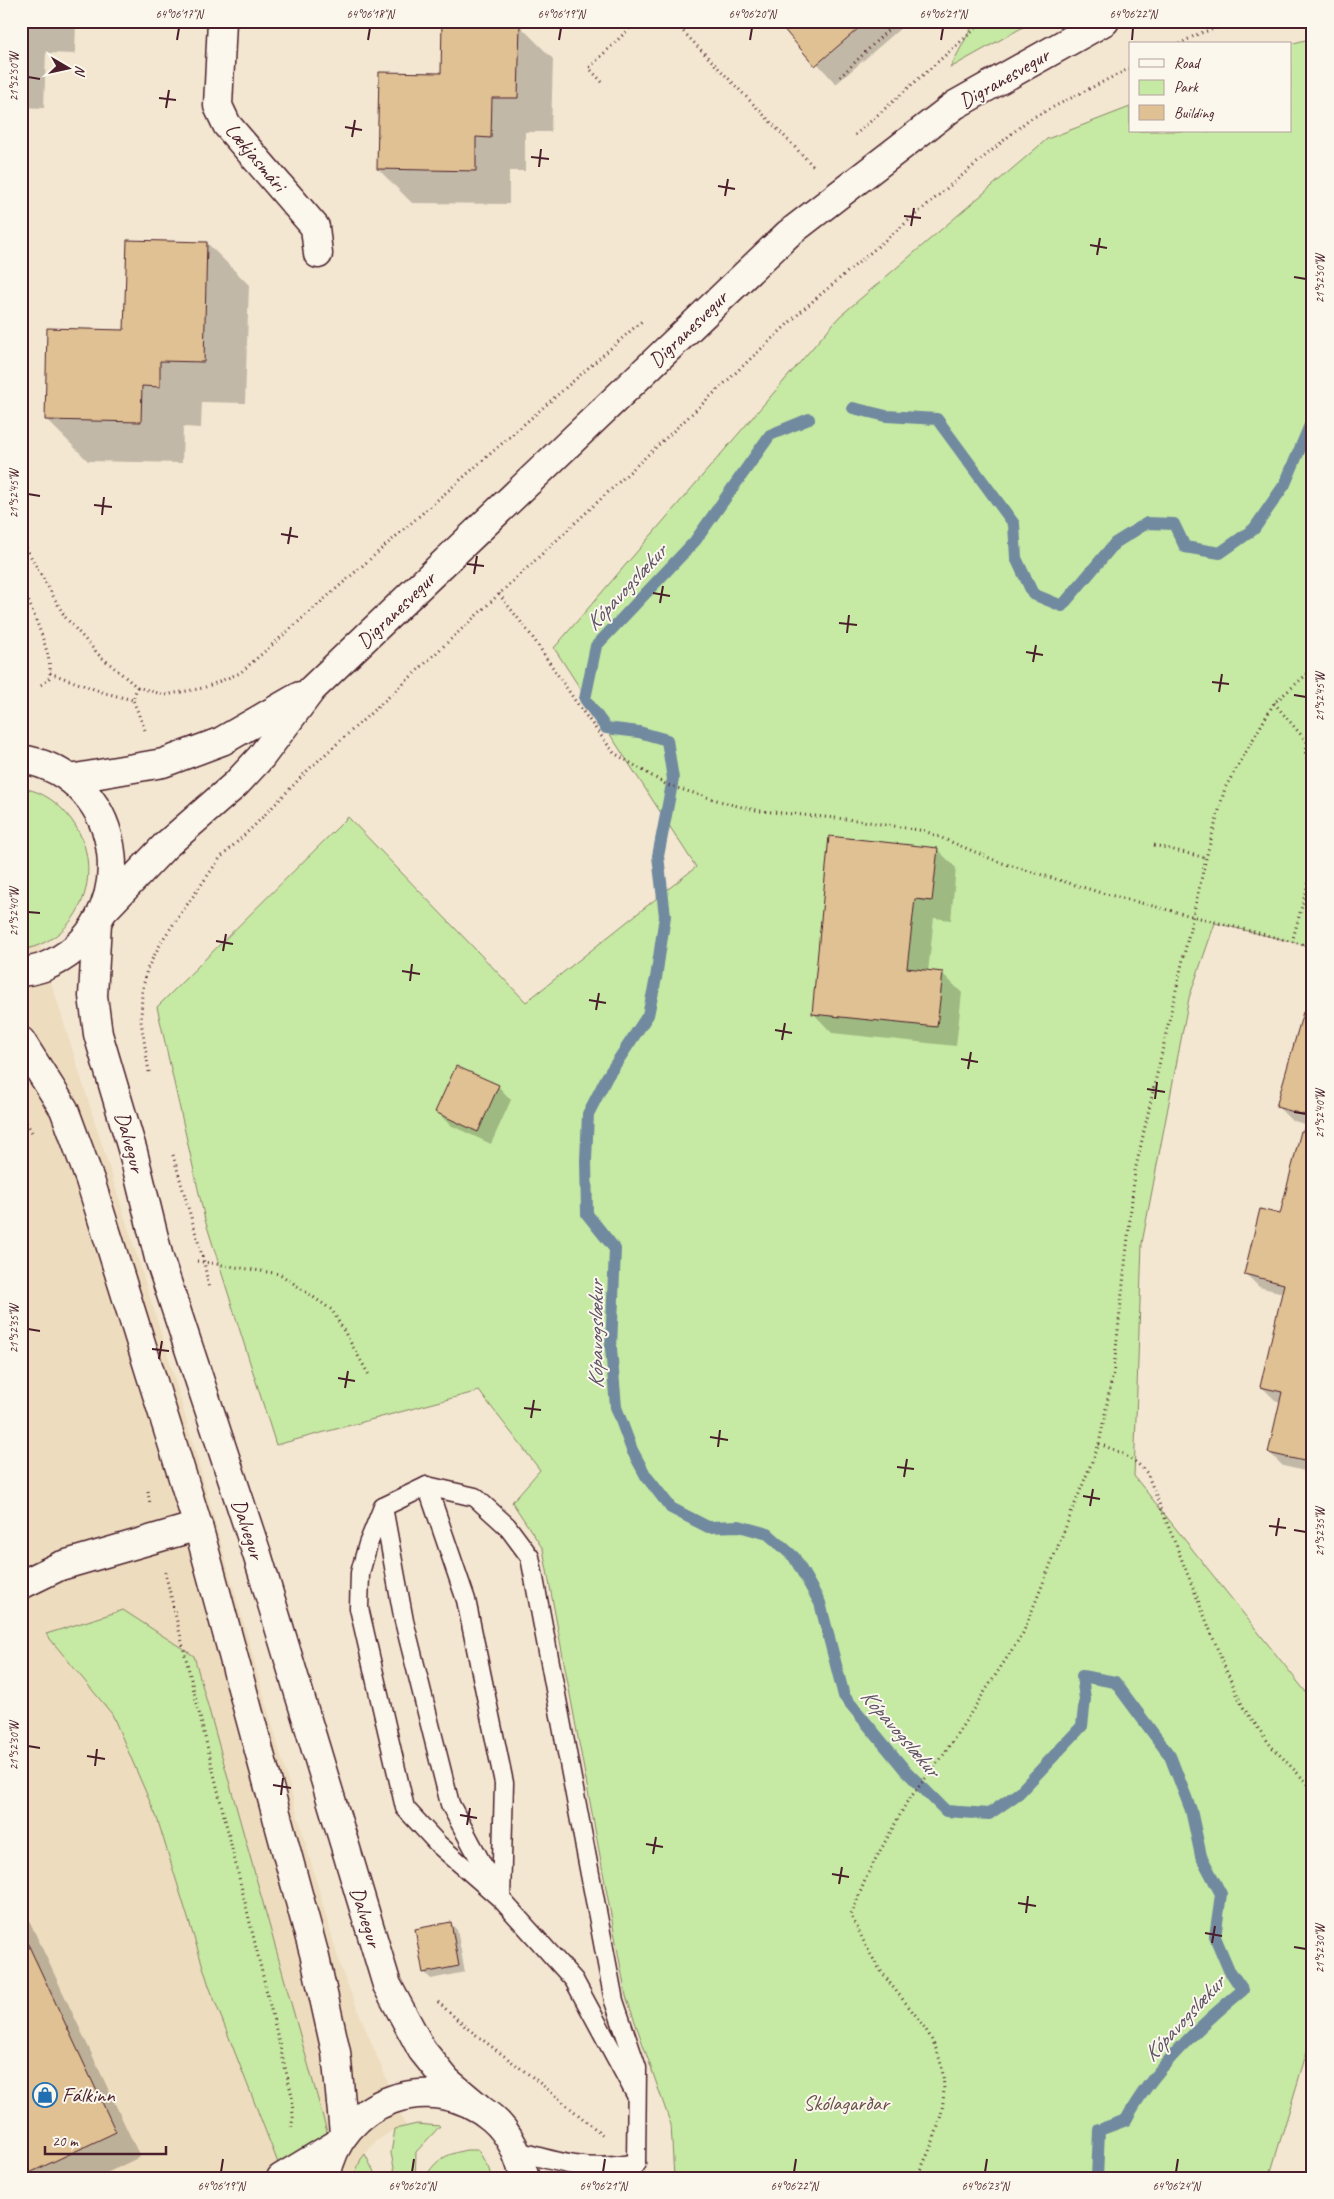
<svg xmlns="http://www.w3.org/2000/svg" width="1334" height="2199" font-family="Caveat,sans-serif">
  <rect width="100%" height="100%" fill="#f3e7d1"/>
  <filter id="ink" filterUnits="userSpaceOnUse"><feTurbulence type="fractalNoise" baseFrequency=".02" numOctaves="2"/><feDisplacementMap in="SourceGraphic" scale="10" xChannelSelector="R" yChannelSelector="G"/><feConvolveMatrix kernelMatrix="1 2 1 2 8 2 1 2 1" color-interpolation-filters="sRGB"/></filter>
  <g filter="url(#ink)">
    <!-- built -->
    <path fill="#eddcbe" d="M 21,886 L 167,1352 L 341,1969 L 406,2127 L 395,2129 L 376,2141 L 361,2159 L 353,2178 L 21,2178 Z"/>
    <!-- green -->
    <g fill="#c6e9a3" stroke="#888467">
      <path d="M 975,21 L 1034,21 L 950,68 Z"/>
      <path d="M 1313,38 L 1313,947 L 1215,923 L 1189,998 L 1142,1243 L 1134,1476 L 1313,1701 L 1313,2049 L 1308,2048 L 1269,2178 L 674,2178 L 671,2125 L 626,1996 L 543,1549 L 512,1502 L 540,1470 L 479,1391 L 276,1445 L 205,1220 L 157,1007 L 348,817 L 526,1002 L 696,867 L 554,648 L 839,317 L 1047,139 L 1130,107 L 1130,131 L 1290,131 L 1290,44 Z"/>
      <path d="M 21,788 C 38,790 53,799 64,811 C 109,858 88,939 21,950 Z"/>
      <path d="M 123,1610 L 194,1656 L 331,2146 L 280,2168 L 209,1986 L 157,1818 L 112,1714 L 46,1634 Z"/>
      <path d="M 417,2124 L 440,2126 L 416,2152 L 415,2178 L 396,2178 L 391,2153 L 395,2129 Z"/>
      <path d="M 466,2150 L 478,2150 L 489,2169 L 491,2178 L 425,2178 C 436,2159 445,2155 466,2150 Z"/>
      <path d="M 365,2154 L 377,2178 L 353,2178 L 361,2159 Z"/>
    </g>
    <!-- shadow -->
    <g fill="#0003">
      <path d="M 21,21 L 109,21 L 109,23 L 76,22 L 75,54 L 46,53 L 44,108 L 21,107 Z"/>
      <path d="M 779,21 L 909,21 L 836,84 Z"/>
      <path d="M 519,25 L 553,59 L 551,132 L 525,132 L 525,171 L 509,171 L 509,204 L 412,203 L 378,169 L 442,74 Z"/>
      <path d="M 207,243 L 249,285 L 245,403 L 202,402 L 201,428 L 183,427 L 182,463 L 88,461 L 46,419 Z"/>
      <path d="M 937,849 L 956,868 L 951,920 L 934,918 L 928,972 L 943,974 L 962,993 L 956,1046 L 832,1033 L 813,1013 Z"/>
      <path d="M 1313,1045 L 1313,1473 L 1283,1466 L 1270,1453 L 1281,1402 L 1275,1400 L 1262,1387 L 1283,1293 L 1259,1287 L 1246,1274 L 1281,1215 L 1304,1124 L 1291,1120 L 1278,1107 Z"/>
      <path d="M 498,1086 L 511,1100 L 491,1144 L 450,1125 L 437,1112 Z"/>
      <path d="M 21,1903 L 140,2157 L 96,2178 L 21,2178 Z"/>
      <path d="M 451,1924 L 457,1930 L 465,1972 L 431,1979 L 424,1972 Z"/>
    </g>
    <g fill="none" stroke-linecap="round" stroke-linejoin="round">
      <!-- stream -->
      <g stroke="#718a9f" stroke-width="12">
        <path d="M 853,408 L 886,416 L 937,419 L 1014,524 L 1016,558 L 1033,594 L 1062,606 L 1115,543 L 1147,523 L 1174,524 L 1185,547 L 1220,553 L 1254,529 L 1285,484 L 1313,418"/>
        <path d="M 809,419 L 770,435 L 695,541 L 596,646 L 585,699 L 606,728 L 639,732 L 667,740 L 673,779 L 658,856 L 665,916 L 656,978 L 648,1015 L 607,1077 L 588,1114 L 586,1160 L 587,1214 L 615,1249 L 611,1348 L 616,1407 L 632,1450 L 646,1476 L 671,1508 L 708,1527 L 739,1526 L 768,1534 L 794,1557 L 820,1603 L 844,1696 L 905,1770 L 946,1811 L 989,1814 L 1019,1793 L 1082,1726 L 1085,1699 L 1082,1676 L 1115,1682 L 1170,1756 L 1191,1810 L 1201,1856 L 1221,1894 L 1215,1937 L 1229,1970 L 1243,1990 C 1201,2024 1151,2072 1126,2120 L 1099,2130 L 1097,2178"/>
      </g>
    </g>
    <!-- building -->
    <g fill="#dfc193" stroke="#4a1f2b">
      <path d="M 777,21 L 867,21 L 815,66 Z"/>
      <path d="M 442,22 L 520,24 L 518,98 L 492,98 L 491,138 L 476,137 L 476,171 L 377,169 L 379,72 L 441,73 Z"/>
      <path d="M 127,240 L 207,242 L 204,362 L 160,361 L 160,387 L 142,386 L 141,422 L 45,420 L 47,328 L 124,330 Z"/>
      <path d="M 829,836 L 938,848 L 932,901 L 915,899 L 907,968 L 943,972 L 937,1027 L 812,1014 Z"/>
      <path d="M 1303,1012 L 1313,1014 L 1313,1117 L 1276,1107 Z"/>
      <path d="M 456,1066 L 499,1085 L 478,1132 L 435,1112 Z"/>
      <path d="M 1301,1131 L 1313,1132 L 1313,1463 L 1268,1453 L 1282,1392 L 1260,1387 L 1284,1284 L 1244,1274 L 1260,1209 L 1280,1214 Z"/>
      <path d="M 451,1922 L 459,1966 L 423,1973 L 415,1929 Z"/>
      <path d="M 21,1929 L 116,2132 L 21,2177 Z"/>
    </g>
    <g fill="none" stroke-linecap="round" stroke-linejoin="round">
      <defs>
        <g id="lane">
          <path d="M 427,1486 L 466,1600 L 504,1783 L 501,1899"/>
          <path d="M 383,1507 L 404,1621 L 450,1804 L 496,1890"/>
          <path d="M 517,2151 C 564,2164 587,2172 636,2163"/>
          <path d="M 626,2178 L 636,2163 L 637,2068 L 614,2001 L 530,1557 L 507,1526 L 475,1497 L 427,1486 L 383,1507 L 368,1544 L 360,1573 L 359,1608 L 405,1808 L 439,1845 L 501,1899 L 574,1980 L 636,2095"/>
        </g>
        <g id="street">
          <path d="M 222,21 L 218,106 L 227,125 L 315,227 L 318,254"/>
          <path d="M 21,1585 L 60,1566 L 198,1526"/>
          <path d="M 281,2178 L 337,2144"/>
        </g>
        <g id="secondary">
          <path d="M 21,759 C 130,776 145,926 44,967 C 37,970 28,971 21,972"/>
          <path d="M 70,779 L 163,763 L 222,741 L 300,696"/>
          <path d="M 103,911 L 165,846 L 236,784 L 261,757 L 312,689 L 788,234 L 955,105 L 1105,21"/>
          <path d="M 97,922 L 93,996 L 98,1034 L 133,1152 L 159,1258 L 257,1554 L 387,1985 L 422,2050 L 447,2081 L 478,2107"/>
          <path d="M 21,1041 L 64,1109 L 90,1180 L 198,1526 L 314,1953 L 336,2052 L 344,2133"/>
          <path d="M 326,2178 C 339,2099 433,2068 492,2118 C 511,2134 518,2155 525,2178"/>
        </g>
      </defs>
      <!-- lane casing -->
      <use href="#lane" stroke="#4a1f2b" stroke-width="21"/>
      <!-- street casing -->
      <use href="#street" stroke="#4a1f2b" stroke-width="31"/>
      <!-- secondary casing -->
      <use href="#secondary" stroke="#4a1f2b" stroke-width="31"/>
      <!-- path -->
      <g stroke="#4a1f2b" stroke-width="3" stroke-dasharray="1 4" stroke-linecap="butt">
        <path d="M 673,21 L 815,168"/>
        <path d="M 1179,44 L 1198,34 L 1237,21"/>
        <path d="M 840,77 L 897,21"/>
        <path d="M 602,82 L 589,68 L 637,21"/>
        <path d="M 855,135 L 984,21"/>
        <path d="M 21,539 L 65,617 L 99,655 L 137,687 L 133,700 L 145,730"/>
        <path d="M 21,583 C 29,604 52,653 50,674 C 50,680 45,683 40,685"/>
        <path d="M 499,594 L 531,635 L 578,705 L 614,753 L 667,785 L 733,805 L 761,811 L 856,820 L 925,831 L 999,862 L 1102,893 L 1313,947"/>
        <path d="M 50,673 L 105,693 L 133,700"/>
        <path d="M 137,687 L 165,695 L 203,688 L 240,673 L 643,320"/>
        <path d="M 1274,703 L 1308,743"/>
        <path d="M 1313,740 C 1303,747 1303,758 1313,765"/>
        <path d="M 1154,845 L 1206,858"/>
        <path d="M 1292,942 L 1313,866"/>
        <path d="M 149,1072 L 141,1021 L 142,992 L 147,969 L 163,939 L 220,858 L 255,825 L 309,769 L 403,684 L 807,306 L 1028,120 L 1130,68"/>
        <path d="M 21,1114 L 33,1134"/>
        <path d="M 173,1155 L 204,1262 L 209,1289"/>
        <path d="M 197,1261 L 280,1274 L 332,1310 L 369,1375"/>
        <path d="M 1099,1444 C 1118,1451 1133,1457 1147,1473 L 1226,1670 L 1243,1707 L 1271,1746 L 1313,1789"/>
        <path d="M 148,1491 L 150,1504"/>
        <path d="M 165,1572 L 292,2096 L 293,2117 L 291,2130"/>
        <path d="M 438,2002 L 467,2028 L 535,2079 L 604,2136"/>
        <path d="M 916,2178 C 942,2129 958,2079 926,2030 C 914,2011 897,1994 884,1975 C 870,1957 861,1935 851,1915 L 868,1873 L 907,1802 L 942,1757 L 1023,1633 L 1099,1444 L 1114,1368 L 1135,1171 L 1206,858 L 1225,788 L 1274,703 L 1313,669"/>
      </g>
      <!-- lane -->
      <use href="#lane" stroke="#fbf7ec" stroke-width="18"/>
      <!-- street -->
      <use href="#street" stroke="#fbf7ec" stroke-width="28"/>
      <!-- secondary -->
      <use href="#secondary" stroke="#fbf7ec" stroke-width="28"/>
    </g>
  </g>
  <!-- ticks -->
  <path fill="none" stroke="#4a1f2b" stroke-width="2" d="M 177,40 L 179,28M 368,40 L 370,28M 559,40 L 561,28M 750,40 L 752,28M 941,40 L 943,28M 1132,40 L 1133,28M 28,77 L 40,79M 159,98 L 176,100M 166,108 L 169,90M 345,127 L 362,130M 352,137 L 355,120M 531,157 L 549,159M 539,167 L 541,149M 718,186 L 735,189M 725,196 L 728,179M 904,216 L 921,218M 911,226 L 914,208M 1090,245 L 1107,248M 1097,255 L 1100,238M 1294,277 L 1306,279M 28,494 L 40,496M 94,505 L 112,507M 102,515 L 104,497M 281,534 L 298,537M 288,544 L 291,527M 467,564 L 484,566M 474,574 L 477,556M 653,593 L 670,596M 660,603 L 663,586M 839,623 L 857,625M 847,633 L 849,615M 1026,652 L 1043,655M 1033,662 L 1036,645M 1212,682 L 1229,684M 1219,692 L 1222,674M 1294,695 L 1306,697M 28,912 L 40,913M 216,941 L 233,944M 223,951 L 226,934M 402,971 L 420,974M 410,981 L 412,964M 589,1000 L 606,1003M 596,1010 L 599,993M 775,1030 L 792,1033M 782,1040 L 785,1023M 961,1059 L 978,1062M 968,1069 L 971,1052M 1147,1089 L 1165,1092M 1155,1099 L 1157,1082M 1294,1112 L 1306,1114M 28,1329 L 40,1331M 152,1349 L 169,1351M 159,1359 L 162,1341M 338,1378 L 355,1381M 345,1388 L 348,1371M 524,1408 L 541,1410M 531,1418 L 534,1400M 710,1437 L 728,1440M 718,1447 L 720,1430M 897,1467 L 914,1469M 904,1477 L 907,1459M 1083,1496 L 1100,1499M 1090,1506 L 1093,1489M 1269,1526 L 1286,1528M 1294,1530 L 1306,1532M 1276,1536 L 1279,1518M 28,1746 L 40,1748M 87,1756 L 105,1759M 95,1766 L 97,1749M 273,1785 L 291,1788M 281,1795 L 283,1778M 460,1815 L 477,1818M 467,1825 L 470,1808M 646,1844 L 663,1847M 653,1854 L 656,1837M 832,1874 L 849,1877M 839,1884 L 842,1867M 1018,1903 L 1036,1906M 1026,1913 L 1028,1896M 1205,1933 L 1222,1936M 1212,1943 L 1215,1926M 1294,1947 L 1306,1949M 221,2172 L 223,2159M 412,2172 L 414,2159M 603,2172 L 605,2159M 794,2172 L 796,2159M 985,2172 L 987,2159M 1176,2172 L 1178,2159"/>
  <!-- icons -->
  <defs>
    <symbol id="shop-ring" viewBox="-11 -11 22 22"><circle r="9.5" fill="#fbf7ec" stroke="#1f6fb2" stroke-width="1.5"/><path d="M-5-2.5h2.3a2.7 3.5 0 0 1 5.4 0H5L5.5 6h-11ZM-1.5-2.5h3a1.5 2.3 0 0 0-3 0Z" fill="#1f6fb2"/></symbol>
  </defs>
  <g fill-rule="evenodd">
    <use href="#shop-ring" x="31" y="2081" width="28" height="28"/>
  </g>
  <g text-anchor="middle" stroke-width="4" stroke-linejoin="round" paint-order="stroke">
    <!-- street labels -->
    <g font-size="21" fill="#4a1f2b" stroke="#fbf7ec">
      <text transform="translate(1004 78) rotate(-30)" y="7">Digranesvegur</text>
      <text transform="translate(256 157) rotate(50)" y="7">Lækjasmári</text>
      <text transform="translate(688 329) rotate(-44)" y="7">Digranesvegur</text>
      <text transform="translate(396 610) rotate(-44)" y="7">Digranesvegur</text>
      <text transform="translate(130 1142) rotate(75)" y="7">Dalvegur</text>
      <text transform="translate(248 1529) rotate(72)" y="7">Dalvegur</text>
      <text transform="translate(366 1917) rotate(73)" y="7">Dalvegur</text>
    </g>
    <!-- poi labels -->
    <g font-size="21" fill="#4a1f2b" stroke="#fbf7ec" text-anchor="start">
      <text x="62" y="2102">Fálkinn</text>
    </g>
    <!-- park labels -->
    <g font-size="21" fill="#695249" stroke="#fbf7ec">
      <text x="846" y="2110">Skólagarðar</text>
    </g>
    <!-- water labels -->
    <g font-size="22" font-style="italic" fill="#5e5465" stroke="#fbf7ec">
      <text transform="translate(625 587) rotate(-47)" y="8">Kópavogslækur</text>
      <text transform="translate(595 1335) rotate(-90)" y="8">Kópavogslækur</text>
      <text transform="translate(901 1732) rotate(49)" y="8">Kópavogslækur</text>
      <text transform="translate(1183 2018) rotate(-47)" y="8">Kópavogslækur</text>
    </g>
  </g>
  <!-- margin -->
  <rect width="1334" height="2199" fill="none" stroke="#fbf7ec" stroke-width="55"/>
  <!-- legend -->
  <rect x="1129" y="42" width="162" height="90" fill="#fbf7ec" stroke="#b4a19f"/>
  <rect x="1139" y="59" width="25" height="8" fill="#fbf7ec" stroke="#b4a19f"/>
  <text x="1174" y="68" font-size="15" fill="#4a1f2b">Road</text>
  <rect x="1139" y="80" width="25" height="15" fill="#c6e9a3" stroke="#b4a19f"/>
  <text x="1174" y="92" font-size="15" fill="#4a1f2b">Park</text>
  <rect x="1139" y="105" width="25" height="15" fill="#dfc193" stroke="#b4a19f"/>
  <text x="1174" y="118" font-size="15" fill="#4a1f2b">Building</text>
  <!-- north arrow -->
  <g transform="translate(68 68) rotate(99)" stroke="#fbf7ec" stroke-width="4" paint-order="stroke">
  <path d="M0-4L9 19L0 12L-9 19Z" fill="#4a1f2b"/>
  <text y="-8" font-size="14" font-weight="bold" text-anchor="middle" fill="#4a1f2b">N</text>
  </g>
  <!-- scale -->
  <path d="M45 2146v8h121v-8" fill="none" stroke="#4a1f2b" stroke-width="2.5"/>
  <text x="52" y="2146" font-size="15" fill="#4a1f2b" stroke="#fbf7ec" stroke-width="4" paint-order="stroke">20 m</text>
  <rect x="28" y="28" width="1278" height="2144" fill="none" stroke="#4a1f2b" stroke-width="2"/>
  <g font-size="12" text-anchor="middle" fill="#4a1f2b">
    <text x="179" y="18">64°06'17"N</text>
    <text x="370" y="18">64°06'18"N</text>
    <text x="561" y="18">64°06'19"N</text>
    <text x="752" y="18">64°06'20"N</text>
    <text x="943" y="18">64°06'21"N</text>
    <text x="1133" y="18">64°06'22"N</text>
    <text transform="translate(14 77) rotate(-90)" y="4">21°52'50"W</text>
    <text transform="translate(1320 279) rotate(-90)" y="4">21°52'50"W</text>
    <text transform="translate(14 494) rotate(-90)" y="4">21°52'45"W</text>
    <text transform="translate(1320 697) rotate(-90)" y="4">21°52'45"W</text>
    <text transform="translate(14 912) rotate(-90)" y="4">21°52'40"W</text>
    <text transform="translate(1320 1114) rotate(-90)" y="4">21°52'40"W</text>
    <text transform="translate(14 1329) rotate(-90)" y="4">21°52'35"W</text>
    <text transform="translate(1320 1532) rotate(-90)" y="4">21°52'35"W</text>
    <text transform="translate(14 1746) rotate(-90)" y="4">21°52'30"W</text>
    <text transform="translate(1320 1949) rotate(-90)" y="4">21°52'30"W</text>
    <text x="221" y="2190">64°06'19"N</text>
    <text x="412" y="2190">64°06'20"N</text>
    <text x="603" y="2190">64°06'21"N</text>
    <text x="794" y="2190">64°06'22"N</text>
    <text x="985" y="2190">64°06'23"N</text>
    <text x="1176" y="2190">64°06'24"N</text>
  </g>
</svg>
